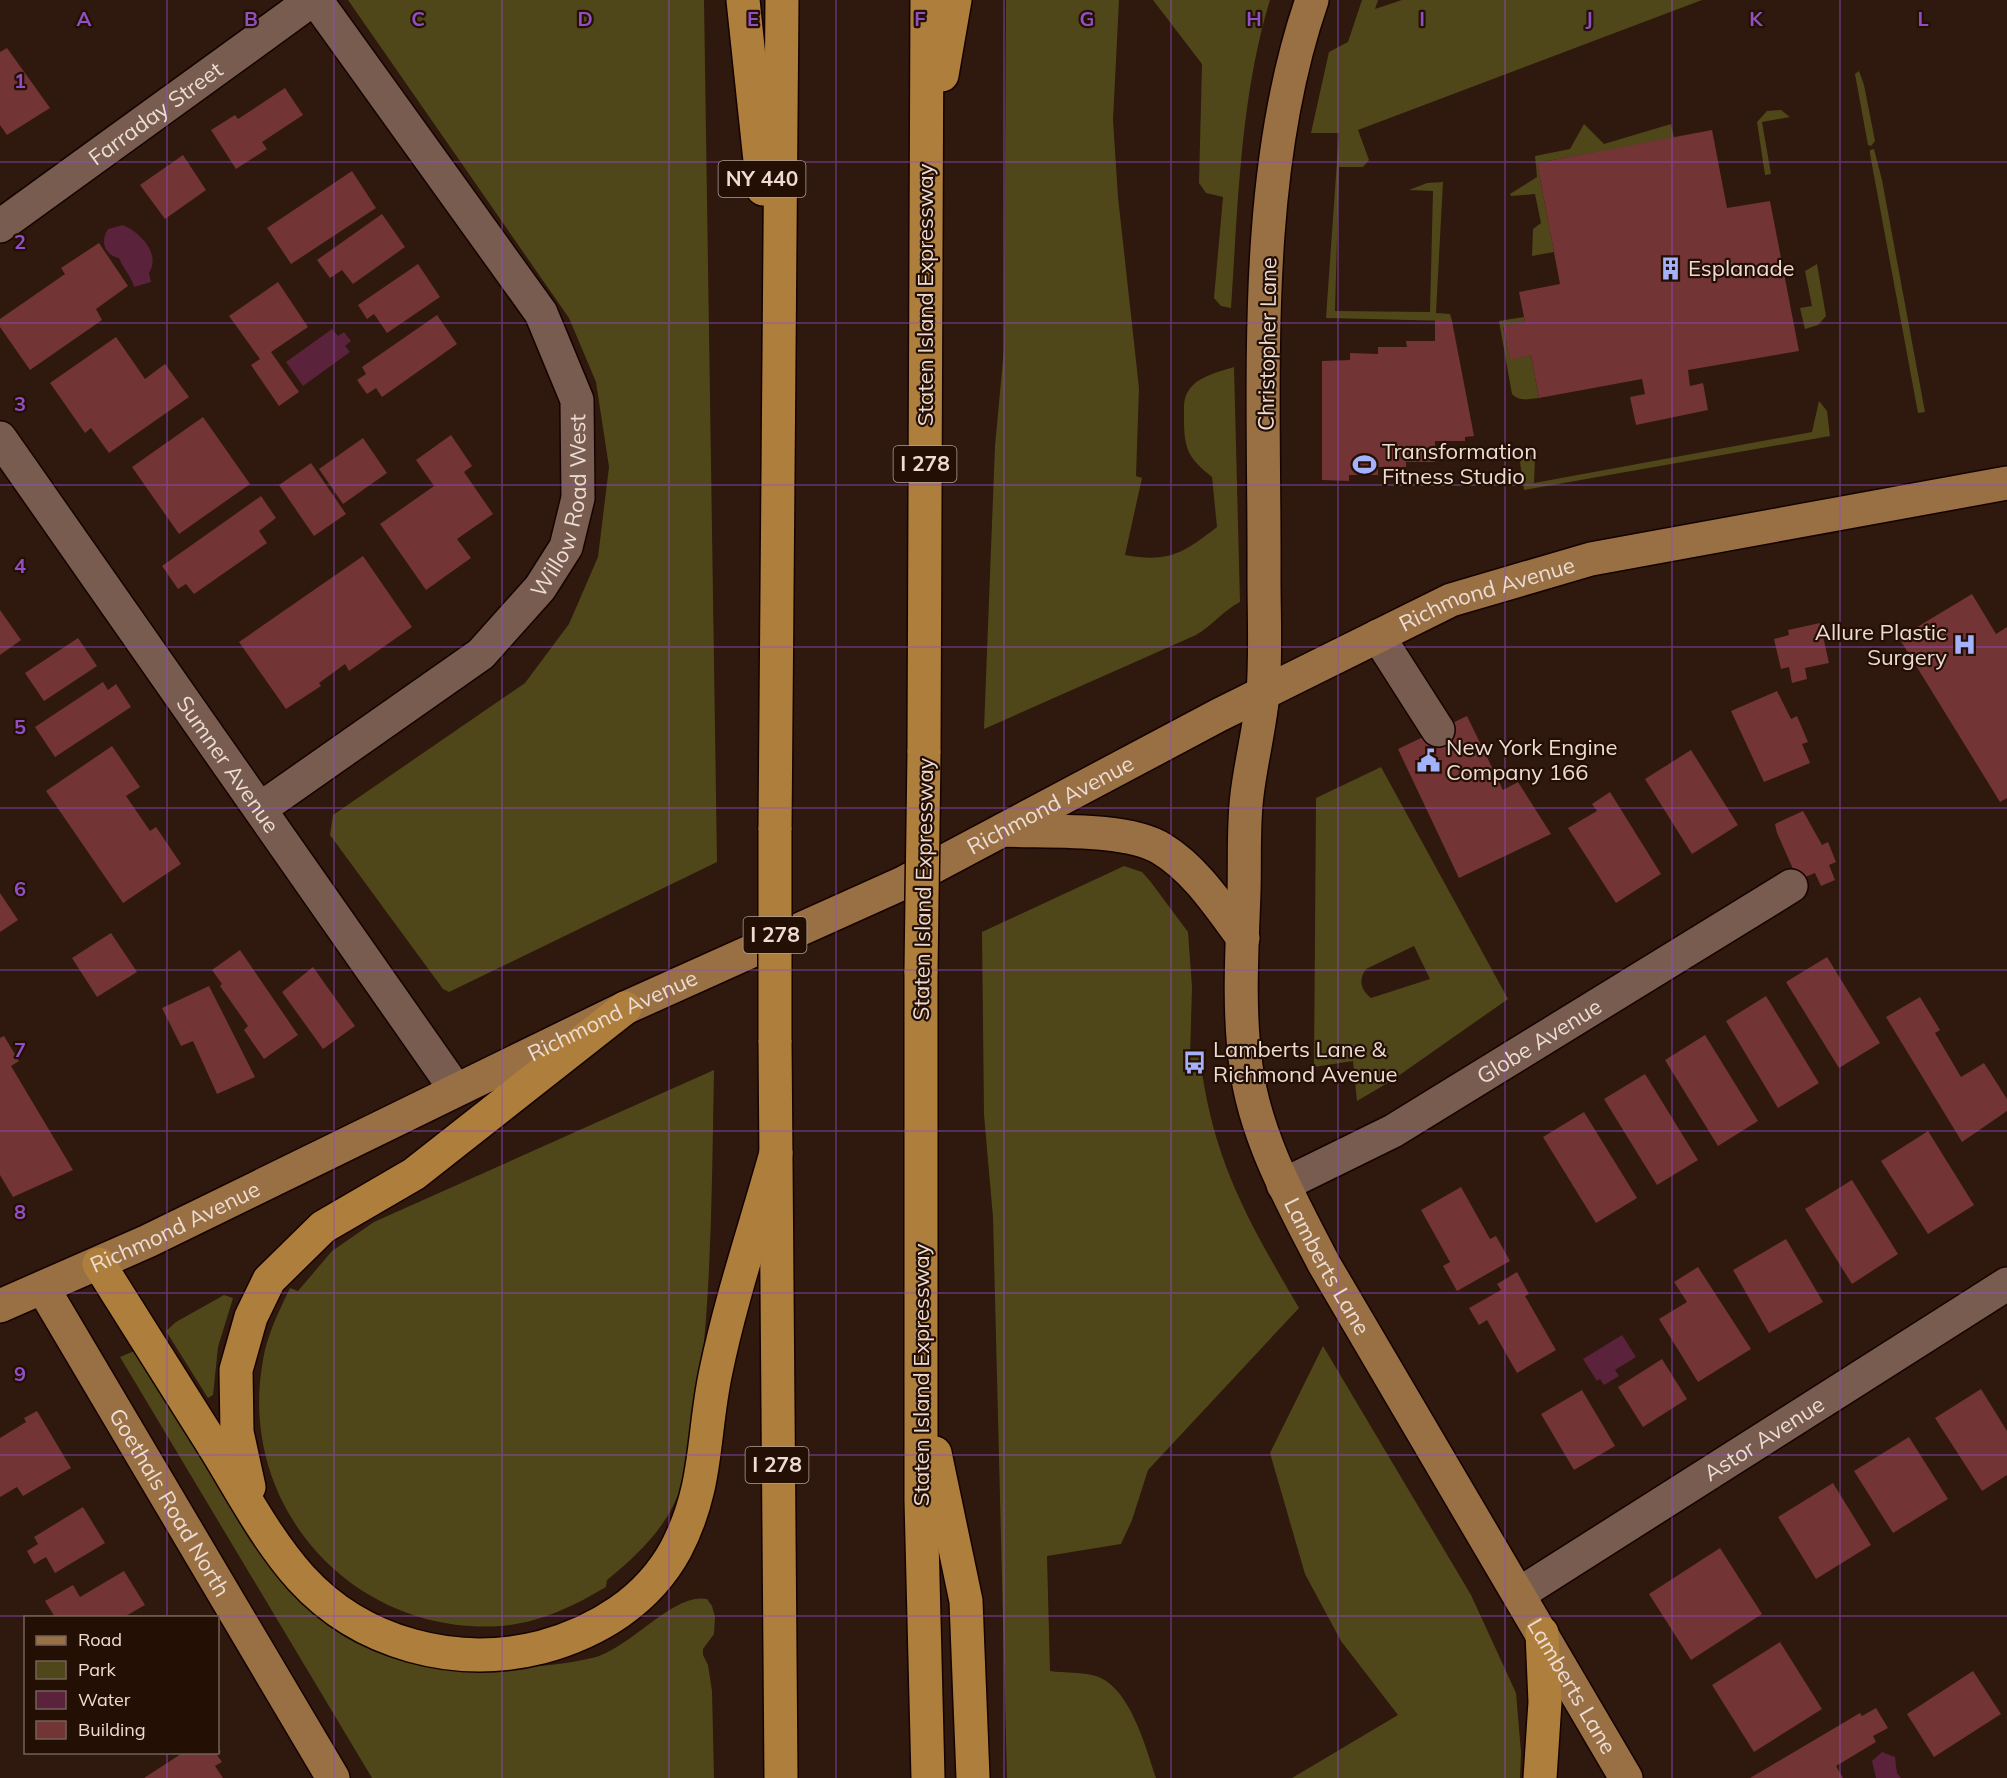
<svg xmlns="http://www.w3.org/2000/svg" width="2007" height="1778" font-family="Mulish,sans-serif">
  <rect width="100%" height="100%" fill="#2f180d"/>
  <!-- green -->
  <g fill="#4f4719" fill-rule="evenodd">
    <path d="M 348,0 L 704,0 L 717,862 L 449,992 L 443,989 L 330,835 L 333,815 L 525,683 L 569,624 L 598,557 L 609,467 L 596,382 L 569,318 Z"/>
    <path d="M 1006,0 L 1119,0 L 1113,120 L 1118,197 L 1139,388 L 1136,476 L 1142,478 L 1125,555 C 1168,563 1184,553 1217,527 L 1212,477 C 1187,457 1184,448 1184,417 C 1184,407 1183,398 1189,390 C 1198,376 1219,372 1234,367 L 1240,602 C 1224,610 1213,625 1196,635 L 984,729 L 995,446 L 1004,349 Z"/>
    <path d="M 1153,0 L 1270,0 C 1240,98 1238,206 1231,308 L 1221,306 L 1214,298 L 1223,197 L 1206,193 L 1199,183 L 1202,64 Z"/>
    <path d="M 1362,0 L 1378,0 L 1375,9 L 1402,0 L 1702,0 L 1358,130 L 1369,160 L 1363,167 L 1339,167 L 1335,311 L 1430,312 L 1433,191 L 1409,190 L 1427,183 L 1443,182 L 1436,313 L 1450,314 L 1452,321 L 1326,318 L 1339,133 L 1311,133 L 1329,52 L 1348,42 Z"/>
    <path d="M 1859,71 L 1864,85 L 1875,141 L 1871,146 L 1868,145 L 1855,74 Z"/>
    <path d="M 1781,110 L 1790,117 L 1762,122 L 1771,174 L 1765,175 L 1757,122 L 1767,111 Z"/>
    <path d="M 1584,124 L 1604,144 L 1671,124 L 1674,138 L 1537,163 L 1554,252 L 1532,256 L 1533,229 L 1541,223 L 1535,194 L 1511,196 L 1510,194 L 1537,177 L 1535,156 L 1570,149 Z"/>
    <path d="M 1874,149 L 1882,180 L 1925,412 L 1918,413 L 1870,154 L 1870,150 Z"/>
    <path d="M 1817,264 L 1826,316 L 1818,325 L 1805,329 L 1800,308 L 1812,306 L 1805,271 Z"/>
    <path d="M 1524,317 L 1525,322 L 1503,327 L 1510,359 L 1531,355 L 1539,398 C 1528,399 1520,402 1512,394 L 1499,321 Z"/>
    <path d="M 1819,401 L 1827,411 L 1830,436 L 1524,490 L 1520,462 L 1525,456 L 1533,455 L 1535,458 L 1534,483 L 1812,432 Z"/>
    <path d="M 1381,767 L 1508,999 L 1391,1081 L 1357,1101 L 1353,1061 L 1314,1067 L 1316,798 ZM 1414,946 L 1430,979 L 1371,998 C 1361,990 1358,980 1366,969 Z"/>
    <path d="M 1124,866 L 1142,872 L 1150,881 L 1188,932 L 1192,987 L 1190,1057 L 1200,1057 C 1212,1159 1248,1221 1299,1308 L 1148,1470 L 1132,1520 L 1121,1544 L 1047,1556 L 1050,1671 C 1065,1673 1082,1672 1096,1676 C 1130,1687 1146,1748 1156,1778 L 1007,1778 L 993,1217 L 984,1115 L 982,932 Z"/>
    <path d="M 714,1070 C 712,1172 712,1273 701,1374 C 697,1417 694,1463 675,1502 C 660,1534 634,1558 607,1580 L 606,1587 C 574,1606 539,1623 501,1626 C 353,1636 236,1506 263,1360 C 267,1335 279,1311 290,1288 L 298,1291 L 332,1251 L 374,1222 Z"/>
    <path d="M 224,1295 L 233,1298 L 218,1347 L 213,1395 L 208,1398 L 166,1331 L 176,1322 Z"/>
    <path d="M 1323,1346 L 1471,1595 L 1516,1693 L 1521,1752 L 1520,1778 L 1292,1778 L 1398,1715 L 1341,1641 L 1305,1574 L 1270,1453 Z"/>
    <path d="M 139,1349 C 162,1390 186,1430 210,1471 C 250,1540 293,1618 372,1650 C 401,1661 430,1663 461,1665 C 505,1669 548,1668 592,1658 C 629,1650 673,1592 707,1599 L 712,1606 L 715,1617 L 714,1634 L 703,1649 L 703,1655 L 708,1665 L 712,1691 L 714,1778 L 372,1778 L 120,1357 Z"/>
  </g>
  <!-- water -->
  <g fill="#5a223b">
    <path d="M 123,225 C 141,233 161,254 149,273 L 151,282 L 134,287 C 131,275 123,269 119,258 C 104,255 100,241 108,229 Z"/>
    <path d="M 332,329 L 338,336 L 344,332 L 351,341 L 345,346 L 350,352 L 303,386 L 286,362 Z"/>
    <path d="M 1622,1335 L 1636,1357 L 1615,1370 L 1619,1376 L 1604,1385 L 1600,1379 L 1597,1381 L 1583,1359 Z"/>
    <path d="M 1882,1752 L 1895,1757 L 1897,1773 L 1901,1778 L 1876,1778 L 1872,1761 Z"/>
  </g>
  <!-- building -->
  <g fill="#723435">
    <path d="M 7,48 L 50,108 L 7,135 L 0,125 L 0,52 Z"/>
    <path d="M 285,88 L 303,115 L 262,142 L 267,149 L 236,169 L 211,130 L 235,115 L 238,119 Z"/>
    <path d="M 1712,130 L 1727,208 L 1770,201 L 1799,351 L 1688,370 L 1690,386 L 1703,383 L 1708,410 L 1636,425 L 1630,397 L 1645,394 L 1642,379 L 1539,398 L 1531,355 L 1510,360 L 1503,326 L 1525,322 L 1519,292 L 1560,284 L 1537,163 Z"/>
    <path d="M 183,155 L 206,190 L 165,219 L 140,185 Z"/>
    <path d="M 352,171 L 376,208 L 291,264 L 267,228 Z"/>
    <path d="M 382,214 L 405,247 L 353,284 L 342,270 L 330,278 L 317,260 Z"/>
    <path d="M 99,243 L 128,286 L 96,309 L 102,320 L 30,370 L 0,327 L 0,319 L 65,274 L 61,268 Z"/>
    <path d="M 418,264 L 440,297 L 387,333 L 374,314 L 367,319 L 358,305 Z"/>
    <path d="M 278,282 L 308,327 L 271,352 L 299,392 L 279,406 L 251,365 L 260,359 L 229,316 Z"/>
    <path d="M 437,315 L 457,344 L 382,397 L 376,388 L 367,394 L 357,380 L 366,374 L 362,367 Z"/>
    <path d="M 1435,320 L 1452,321 L 1474,436 L 1465,437 L 1465,441 L 1435,441 L 1435,462 L 1406,462 L 1406,467 L 1378,467 L 1378,475 L 1349,475 L 1349,481 L 1322,480 L 1322,361 L 1350,360 L 1350,353 L 1378,354 L 1378,347 L 1407,347 L 1406,341 L 1435,341 Z"/>
    <path d="M 116,337 L 145,379 L 165,364 L 189,397 L 109,453 L 91,428 L 85,433 L 50,383 Z"/>
    <path d="M 203,417 L 250,484 L 179,534 L 132,467 Z"/>
    <path d="M 451,435 L 472,466 L 464,472 L 493,514 L 457,539 L 471,558 L 426,590 L 380,524 L 434,486 L 416,460 Z"/>
    <path d="M 363,438 L 387,473 L 343,504 L 319,469 Z"/>
    <path d="M 311,463 L 346,514 L 314,536 L 279,485 Z"/>
    <path d="M 261,496 L 276,518 L 259,531 L 267,543 L 194,594 L 186,584 L 178,589 L 162,566 Z"/>
    <path d="M 363,556 L 412,627 L 349,671 L 345,664 L 319,683 L 321,686 L 286,709 L 239,642 Z"/>
    <path d="M 1972,594 L 1996,634 L 2007,627 L 2007,798 L 2000,802 L 1899,638 Z"/>
    <path d="M 0,610 L 21,640 L 0,655 Z"/>
    <path d="M 1820,623 L 1829,663 L 1805,668 L 1807,679 L 1792,683 L 1789,667 L 1781,669 L 1774,639 L 1789,635 L 1788,630 Z"/>
    <path d="M 78,638 L 97,666 L 44,701 L 25,673 Z"/>
    <path d="M 103,682 L 108,690 L 116,684 L 131,707 L 55,757 L 35,727 Z"/>
    <path d="M 1777,691 L 1791,719 L 1797,716 L 1808,742 L 1802,744 L 1810,763 L 1764,782 L 1731,711 Z"/>
    <path d="M 1467,716 L 1503,790 L 1518,782 L 1551,834 L 1459,878 L 1398,749 Z"/>
    <path d="M 112,746 L 140,787 L 126,796 L 150,831 L 156,827 L 181,864 L 123,903 L 46,791 Z"/>
    <path d="M 1691,750 L 1738,825 L 1692,854 L 1645,779 Z"/>
    <path d="M 1610,792 L 1661,874 L 1616,903 L 1568,828 L 1597,811 L 1592,804 Z"/>
    <path d="M 1803,811 L 1822,845 L 1828,842 L 1836,862 L 1829,865 L 1835,880 L 1821,886 L 1815,873 L 1798,880 L 1777,833 L 1775,824 Z"/>
    <path d="M 0,893 L 18,920 L 0,932 Z"/>
    <path d="M 111,933 L 137,972 L 97,997 L 72,958 Z"/>
    <path d="M 240,950 L 298,1035 L 264,1059 L 244,1030 L 248,1026 L 220,986 L 222,984 L 212,970 Z"/>
    <path d="M 1827,957 L 1880,1043 L 1839,1068 L 1786,982 Z"/>
    <path d="M 313,967 L 355,1026 L 323,1049 L 282,992 Z"/>
    <path d="M 209,986 L 255,1077 L 217,1094 L 193,1041 L 181,1046 L 162,1008 Z"/>
    <path d="M 1766,996 L 1819,1083 L 1778,1108 L 1726,1021 Z"/>
    <path d="M 1920,997 L 1940,1030 L 1935,1033 L 1961,1077 L 1984,1063 L 2007,1099 L 2007,1111 L 1962,1142 L 1886,1017 Z"/>
    <path d="M 1705,1035 L 1758,1121 L 1718,1146 L 1665,1060 Z"/>
    <path d="M 4,1036 L 19,1061 L 11,1066 L 73,1170 L 13,1197 L 0,1175 L 0,1038 Z"/>
    <path d="M 1645,1074 L 1698,1160 L 1657,1185 L 1604,1099 Z"/>
    <path d="M 1584,1112 L 1637,1198 L 1596,1223 L 1543,1137 Z"/>
    <path d="M 1928,1131 L 1974,1205 L 1928,1234 L 1881,1161 Z"/>
    <path d="M 1852,1180 L 1898,1254 L 1852,1284 L 1805,1209 Z"/>
    <path d="M 1461,1187 L 1490,1239 L 1496,1236 L 1510,1261 L 1457,1291 L 1443,1266 L 1450,1262 L 1421,1210 Z"/>
    <path d="M 1786,1239 L 1823,1302 L 1769,1333 L 1733,1270 Z"/>
    <path d="M 1698,1267 L 1751,1349 L 1698,1382 L 1659,1319 L 1687,1302 L 1674,1282 Z"/>
    <path d="M 1517,1272 L 1529,1294 L 1525,1296 L 1556,1350 L 1517,1373 L 1487,1320 L 1479,1325 L 1469,1308 L 1501,1290 L 1497,1284 Z"/>
    <path d="M 1662,1359 L 1687,1399 L 1643,1427 L 1618,1387 Z"/>
    <path d="M 1981,1389 L 2007,1431 L 2007,1475 L 1982,1491 L 1935,1418 Z"/>
    <path d="M 1582,1390 L 1615,1446 L 1574,1470 L 1541,1414 Z"/>
    <path d="M 37,1411 L 71,1468 L 23,1496 L 17,1487 L 0,1497 L 0,1438 L 26,1422 L 24,1418 Z"/>
    <path d="M 1909,1437 L 1948,1499 L 1893,1533 L 1854,1471 Z"/>
    <path d="M 1833,1483 L 1871,1545 L 1816,1579 L 1778,1517 Z"/>
    <path d="M 83,1507 L 105,1543 L 55,1573 L 46,1557 L 34,1564 L 27,1551 L 38,1544 L 34,1537 Z"/>
    <path d="M 1720,1548 L 1762,1614 L 1691,1660 L 1649,1594 Z"/>
    <path d="M 124,1571 L 145,1605 L 124,1617 L 55,1617 L 45,1601 L 73,1585 L 80,1597 Z"/>
    <path d="M 1780,1642 L 1822,1709 L 1754,1752 L 1712,1685 Z"/>
    <path d="M 1973,1671 L 2001,1714 L 1934,1757 L 1907,1714 Z"/>
    <path d="M 1876,1708 L 1888,1728 L 1873,1736 L 1876,1742 L 1836,1766 L 1843,1778 L 1750,1778 L 1860,1713 L 1862,1716 Z"/>
    <path d="M 218,1748 L 221,1752 L 217,1755 L 222,1762 L 215,1766 L 223,1778 L 144,1778 L 184,1752 L 218,1752 Z"/>
  </g>
  <g fill="none" stroke-linecap="round" stroke-linejoin="round">
    <defs>
      <g id="minor">
        <path id="s1" d="M 0,226 L 312,0"/>
        <path id="s2" d="M 0,438 L 456,1090"/>
        <path d="M 1378,636 L 1438,730"/>
        <path id="s3" d="M 260,809 L 481,654 L 540,588 L 566,547 L 578,498 L 577,400 L 541,313 L 316,0"/>
        <path id="s4" d="M 1283,1185 L 1393,1131 L 1791,886"/>
        <path id="s5" d="M 1519,1594 L 2007,1284"/>
      </g>
      <g id="major">
        <path id="s6" d="M 1312,0 C 1250,179 1265,389 1264,577 C 1264,615 1266,655 1263,693 C 1260,727 1251,761 1247,795 C 1243,827 1245,860 1244,892 C 1242,950 1238,1009 1246,1066 C 1255,1137 1292,1202 1324,1264 L 1626,1778"/>
        <path d="M 1003,830 C 1045,832 1127,827 1162,849 C 1196,870 1219,906 1243,938"/>
        <path id="s7" d="M 43,1288 L 333,1778"/>
        <path id="s8" d="M 0,1306 L 148,1241 L 625,1008 L 903,883 L 1219,715 L 1451,600 L 1591,559 L 2007,483"/>
      </g>
      <g id="highway">
        <path d="M 743,0 L 763,189"/>
        <path d="M 942,75 L 955,0"/>
        <path d="M 924,753 L 927,0"/>
        <path d="M 775,830 L 782,0"/>
        <path d="M 921,971 L 921,1500 L 928,1778"/>
        <path d="M 775,1040 L 781,1778"/>
        <path d="M 99,1264 C 137,1324 175,1385 213,1445 C 241,1490 266,1539 301,1578 C 361,1644 456,1669 542,1647 C 597,1632 648,1601 676,1549 C 709,1485 702,1436 716,1371 C 731,1298 756,1225 776,1153"/>
        <path d="M 935,1453 L 966,1601 L 973,1778"/>
        <path d="M 249,1487 L 237,1432 L 236,1370 L 251,1317 L 269,1280 L 323,1227 L 414,1174 L 625,1008"/>
        <path d="M 1540,1778 L 1545,1702 L 1542,1633"/>
      </g>
    </defs>
    <!-- minor casing -->
    <use href="#minor" stroke="#160300" stroke-width="36"/>
    <!-- major casing -->
    <use href="#major" stroke="#160300" stroke-width="36"/>
    <!-- highway casing -->
    <use href="#highway" stroke="#160300" stroke-width="36"/>
    <!-- minor -->
    <use href="#minor" stroke="#775c4f" stroke-width="33"/>
    <!-- major -->
    <use href="#major" stroke="#987044" stroke-width="33"/>
    <!-- highway -->
    <use href="#highway" stroke="#ae7e3c" stroke-width="33"/>
    <defs>
      <g id="highway-bridge">
        <path d="M 775,830 L 775,1040"/>
        <path d="M 921,971 L 924,753"/>
      </g>
    </defs>
    <!-- highway-bridge casing -->
    <use href="#highway-bridge" stroke="#160300" stroke-width="36" stroke-linecap="butt"/>
    <!-- highway-bridge -->
    <use href="#highway-bridge" stroke="#ae7e3c" stroke-width="33"/>
  </g>
  <!-- grid -->
  <path fill="none" stroke="#924fc3" stroke-width="1.5" stroke-opacity="0.55" d="M 167,0 L 167,1618M 334,0 L 334,1778M 502,0 L 502,1778M 669,0 L 669,1778M 836,0 L 836,1778M 1004,0 L 1004,1778M 1171,0 L 1171,1778M 1338,0 L 1338,1778M 1505,0 L 1505,1778M 1672,0 L 1672,1778M 1840,0 L 1840,1778M 0,162 L 2007,162M 0,323 L 2007,323M 0,485 L 2007,485M 0,647 L 2007,647M 0,808 L 2007,808M 0,970 L 2007,970M 0,1131 L 2007,1131M 0,1293 L 2007,1293M 0,1455 L 2007,1455M 0,1616 L 2007,1616M 167,1752 L 167,1778"/>
  <!-- icons -->
  <defs>
    <symbol id="building-bare" viewBox="-9 -9 18 18"><path d="M-4-6H4V6H1V3H-1V6H-4ZM-2.5-4.3h1.7v1.8h-1.7ZM.8-4.3h1.7v1.8H.8ZM-2.5-1h1.7V.8h-1.7ZM.8-1h1.7V.8H.8Z" fill="#a4b2fc" stroke="#240f05" stroke-width="2.5" paint-order="stroke"/></symbol>
    <symbol id="stadium-bare" viewBox="-9 -9 18 18"><path d="M0-5a6.5 5 0 1 0 0 10a6.5 5 0 1 0 0-10ZM-3.5-1.8h7v3.6h-7Z" fill="#a4b2fc" stroke="#240f05" stroke-width="2.5" paint-order="stroke"/></symbol>
    <symbol id="hospital-bare" viewBox="-9 -9 18 18"><path d="M-5-5h3v3.5h4V-5h3V5h-3V1.5h-4V5h-3Z" fill="#a4b2fc" stroke="#240f05" stroke-width="2.5" paint-order="stroke"/></symbol>
    <symbol id="civic-bare" viewBox="-9 -9 18 18"><path d="M-.6-6.5H3V-4.5H.6V-3L4-1V1h2V6H-6V1h2V-1L-.6-3ZM-1.2 2.5V6h2.4V2.5Z" fill="#a4b2fc" stroke="#240f05" stroke-width="2.5" paint-order="stroke"/></symbol>
    <symbol id="bus-bare" viewBox="-9 -9 18 18"><path d="M-5-6H5V4H4V6H2V4H-2V6H-4V4H-5ZM-3.5-4V0h7V-4ZM-3.5 1.2v1.5H-2V1.2ZM2 1.2v1.5H3.5V1.2Z" fill="#a4b2fc" stroke="#240f05" stroke-width="2.5" paint-order="stroke"/></symbol>
  </defs>
  <g fill-rule="evenodd">
    <use href="#building-bare" x="1654" y="252" width="33" height="33"/>
    <use href="#stadium-bare" x="1348" y="448" width="33" height="33"/>
    <use href="#hospital-bare" x="1948" y="628" width="33" height="33"/>
    <use href="#civic-bare" x="1412" y="744" width="33" height="33"/>
    <use href="#bus-bare" x="1178" y="1046" width="33" height="33"/>
  </g>
  <g text-anchor="middle" stroke-width="4.5" stroke-linejoin="round" paint-order="stroke">
    <!-- shield labels -->
    <g fill="#240f05" stroke="#b09e96" stroke-width="1.5">
      <rect x="718.5" y="161" width="87" height="36" rx="4.5"/>
      <rect x="893.5" y="446" width="63" height="36" rx="4.5"/>
      <rect x="743.5" y="917" width="63" height="36" rx="4.5"/>
      <rect x="745.5" y="1447" width="63" height="36" rx="4.5"/>
    </g>
    <g font-size="21" font-weight="bold" fill="#ecdcd4">
      <text x="762" y="186">NY 440</text>
      <text x="925" y="471">I 278</text>
      <text x="775" y="942">I 278</text>
      <text x="777" y="1472">I 278</text>
    </g>
    <!-- street labels -->
    <g font-size="22" fill="#ecdcd4" stroke="#240f05">
      <text dy="8" stroke="none"><textPath href="#s1" startOffset="192">Farraday Street</textPath></text>
      <text transform="translate(925 295) rotate(-90)" y="8">Staten Island Expressway</text>
      <text transform="translate(1267 344) rotate(-89)" y="8">Christopher Lane</text>
      <text dy="8" stroke="none"><textPath href="#s3" startOffset="446">Willow Road West</textPath></text>
      <text dy="8" stroke="none"><textPath href="#s8" startOffset="1650">Richmond Avenue</textPath></text>
      <text dy="8" stroke="none"><textPath href="#s2" startOffset="398">Sumner Avenue</textPath></text>
      <text dy="8" stroke="none"><textPath href="#s8" startOffset="1164">Richmond Avenue</textPath></text>
      <text transform="translate(923 889) rotate(-89)" y="8">Staten Island Expressway</text>
      <text dy="8" stroke="none"><textPath href="#s8" startOffset="678">Richmond Avenue</textPath></text>
      <text dy="8" stroke="none"><textPath href="#s4" startOffset="294">Globe Avenue</textPath></text>
      <text dy="8" stroke="none"><textPath href="#s8" startOffset="192">Richmond Avenue</textPath></text>
      <text dy="8" stroke="none"><textPath href="#s6" startOffset="1290">Lamberts Lane</textPath></text>
      <text transform="translate(921 1375) rotate(-90)" y="8">Staten Island Expressway</text>
      <text dy="8" stroke="none"><textPath href="#s5" startOffset="290">Astor Avenue</textPath></text>
      <text dy="8" stroke="none"><textPath href="#s7" startOffset="249">Goethals Road North</textPath></text>
      <text dy="8" stroke="none"><textPath href="#s6" startOffset="1776">Lamberts Lane</textPath></text>
    </g>
    <!-- poi labels -->
    <g font-size="22" fill="#ecdcd4" stroke="#240f05" text-anchor="start">
      <text x="1688" y="276">Esplanade</text>
      <text x="1382" y="459">Transformation<tspan x="1382" dy="25">Fitness Studio</tspan></text>
      <text x="1947" y="640" text-anchor="end">Allure Plastic<tspan x="1947" dy="25">Surgery</tspan></text>
      <text x="1446" y="755">New York Engine<tspan x="1446" dy="25">Company 166</tspan></text>
      <text x="1213" y="1057">Lamberts Lane &amp;<tspan x="1213" dy="25">Richmond Avenue</tspan></text>
    </g>
  </g>
  <g font-size="20" text-anchor="middle" font-weight="bold" fill="#924fc3" stroke="#240f05" stroke-width="4.5" stroke-linejoin="round" paint-order="stroke">
    <text x="84" y="26">A</text>
    <text x="251" y="26">B</text>
    <text x="418" y="26">C</text>
    <text x="585" y="26">D</text>
    <text x="753" y="26">E</text>
    <text x="920" y="26">F</text>
    <text x="1087" y="26">G</text>
    <text x="1254" y="26">H</text>
    <text x="1422" y="26">I</text>
    <text x="1589" y="26">J</text>
    <text x="1756" y="26">K</text>
    <text x="1923" y="26">L</text>
    <text x="20" y="88">1</text>
    <text x="20" y="249">2</text>
    <text x="20" y="411">3</text>
    <text x="20" y="573">4</text>
    <text x="20" y="734">5</text>
    <text x="20" y="896">6</text>
    <text x="20" y="1057">7</text>
    <text x="20" y="1219">8</text>
    <text x="20" y="1381">9</text>
  </g>
  <!-- legend -->
  <rect x="24" y="1616" width="195" height="138" fill="#240f05" stroke="#746158" stroke-width="1.5"/>
  <rect x="36" y="1636" width="30" height="9" fill="#987044" stroke="#746158" stroke-width="1.5"/>
  <text x="78" y="1646" font-size="18" fill="#ecdcd4">Road</text>
  <rect x="36" y="1661" width="30" height="18" fill="#4f4719" stroke="#746158" stroke-width="1.5"/>
  <text x="78" y="1676" font-size="18" fill="#ecdcd4">Park</text>
  <rect x="36" y="1691" width="30" height="18" fill="#5a223b" stroke="#746158" stroke-width="1.5"/>
  <text x="78" y="1706" font-size="18" fill="#ecdcd4">Water</text>
  <rect x="36" y="1721" width="30" height="18" fill="#723435" stroke="#746158" stroke-width="1.5"/>
  <text x="78" y="1736" font-size="18" fill="#ecdcd4">Building</text>
</svg>
